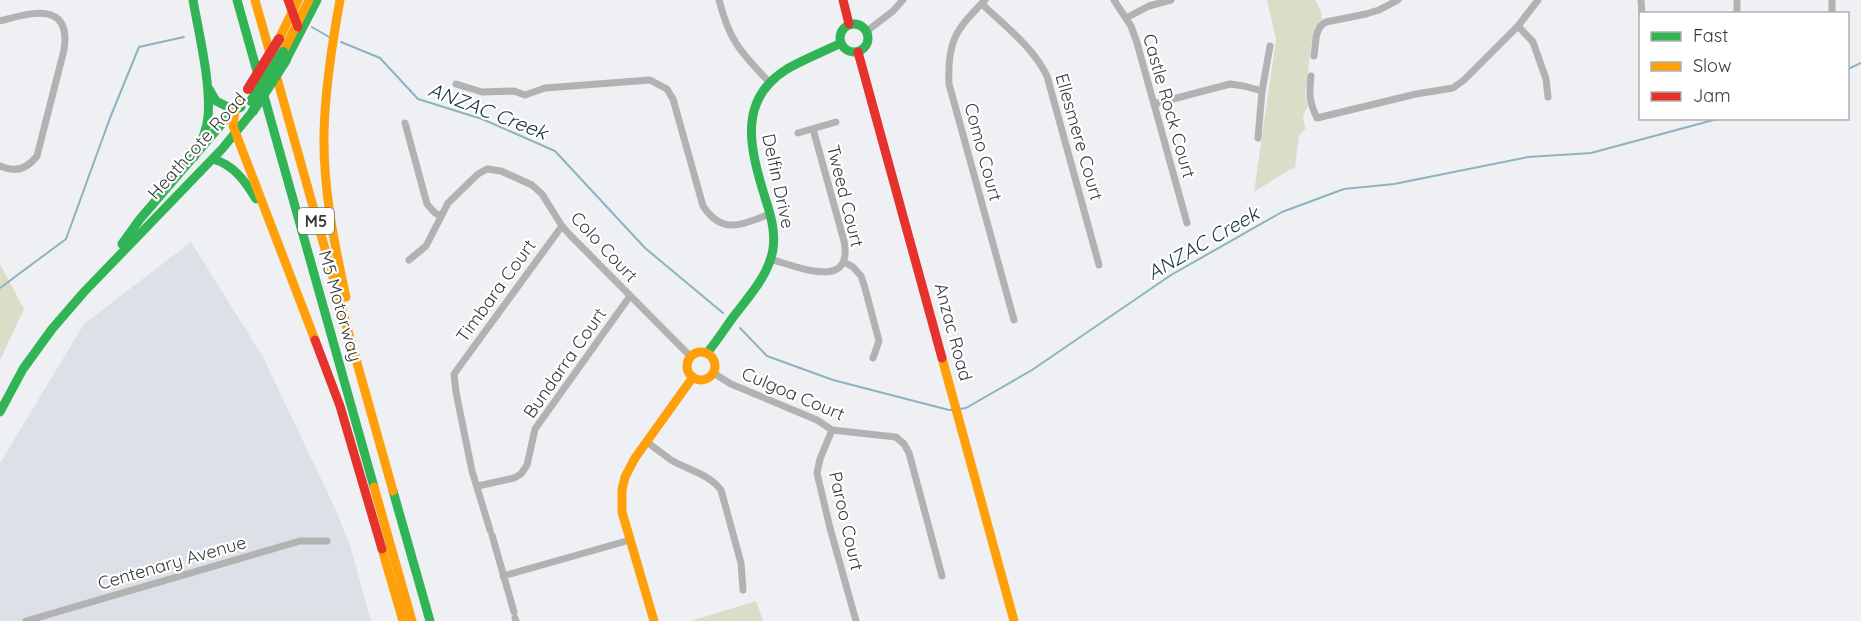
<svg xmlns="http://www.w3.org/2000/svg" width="1861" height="621" font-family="Quicksand,sans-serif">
  <rect width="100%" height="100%" fill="#eef0f3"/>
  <!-- built -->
  <path fill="#dce1e8" d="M 191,242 L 263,357 L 334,506 L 350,545 L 371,621 L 0,621 L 0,463 L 84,324 Z"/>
  <!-- green -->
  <g fill="#dadec9">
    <path d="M 1267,0 L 1315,0 C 1330,24 1317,18 1312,40 L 1305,95 L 1308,107 C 1302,114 1302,120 1306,128 L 1299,135 L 1295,168 L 1289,170 L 1254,192 L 1276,40 Z"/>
    <path d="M 0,264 L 24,309 L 0,360 Z"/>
    <path d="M 756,601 L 763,621 L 691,621 Z"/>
  </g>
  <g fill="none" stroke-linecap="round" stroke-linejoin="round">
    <!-- stream -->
    <g stroke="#8bb4bf" stroke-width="2">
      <path d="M 312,27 L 329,37"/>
      <path d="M 341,42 L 380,58 L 418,99 L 482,119 L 555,151 L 645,248 L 723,313"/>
      <path d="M 1848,69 L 1861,63"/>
      <path d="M 0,288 L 66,239 L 110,118 L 139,47 L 184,37"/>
      <path d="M 740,328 L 767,356 L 833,380 L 949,410 L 954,410"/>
      <path d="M 960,409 L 966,408 L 1032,370 L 1171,275 L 1282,212 L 1344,189 L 1394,184 L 1528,157 L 1591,153 L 1721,118"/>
    </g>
    <!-- street -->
    <g stroke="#b2b2b2" stroke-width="7">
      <path d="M 719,0 C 730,42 740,51 769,82"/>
      <path d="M 985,0 C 956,30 947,40 949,84 L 1014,320"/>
      <path d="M 1114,0 L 1131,26 L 1137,43 L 1187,223"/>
      <path d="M 1641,0 L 1642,14"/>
      <path d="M 1737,0 L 1737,14"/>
      <path d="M 1832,0 L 1832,14"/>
      <path d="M 982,4 C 1005,26 1033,47 1047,76 L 1099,265"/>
      <path d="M 1126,18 L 1149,6 L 1171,0"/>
      <path d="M 0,21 C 29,13 72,0 64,50 L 37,156 C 27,169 15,173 0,166"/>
      <path d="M 1518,26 L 1533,42 L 1546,79 L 1548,97"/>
      <path d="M 867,31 L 893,11 L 903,0"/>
      <path d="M 1314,56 C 1316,44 1314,28 1326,22 L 1366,14 L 1379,10 L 1398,0"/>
      <path d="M 1311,76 C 1309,95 1309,101 1317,118 L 1416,94 L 1453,88 L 1464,80 L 1518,26 L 1538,0"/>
      <path d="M 456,84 L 482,92 L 514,91 L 525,95 L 545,88 L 650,80 L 667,89 L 673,99 L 703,206 C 723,236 742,224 770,214"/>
      <path d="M 1154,104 L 1230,84 L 1244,86 L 1262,91"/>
      <path d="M 405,123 L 427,204 L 434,212 L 440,216"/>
      <path d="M 798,133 L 836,122"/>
      <path d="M 1258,138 L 1262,91 L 1270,46"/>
      <path d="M 770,259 C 796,266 854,292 844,241 L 813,129"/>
      <path d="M 409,260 L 426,246 L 448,203 L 478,174 L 487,169 L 501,171 L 532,185 L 542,194 L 562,226 L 570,235 L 690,356"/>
      <path d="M 844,262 L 853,267 L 861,276 L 865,288 L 879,341 L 873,358"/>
      <path d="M 714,372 L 718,376 L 731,384 L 817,420 L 832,430 L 896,437 L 904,444 L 909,453 L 942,576"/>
      <path d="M 832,430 L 820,459 L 817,473 L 830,528 L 856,621"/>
      <path d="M 647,442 C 655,448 663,454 671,460 C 688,470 709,474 721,490 L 741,563 L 743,590"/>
      <path d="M 478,486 L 514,478 L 521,474 L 527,465 L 535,429 L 630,296"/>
      <path d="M 490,530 L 472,471 L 456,392 L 454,374 L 562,226"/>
      <path d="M 492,535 L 514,612"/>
      <path d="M 503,576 L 630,540"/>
      <path d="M 515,618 L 516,621"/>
      <path d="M 26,621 L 300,541 L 327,541"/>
    </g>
    <!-- fast -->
    <g stroke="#30b455" stroke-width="9">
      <path d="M 193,0 C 199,34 211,83 208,117 C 207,131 200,144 194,157"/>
      <path d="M 237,0 L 374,487"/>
      <circle cx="854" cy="38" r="14"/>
      <path d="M 286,60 L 317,0"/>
      <path d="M 209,89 L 216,101 L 234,110 L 241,107"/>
      <path d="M 213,159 C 234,165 245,181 256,199"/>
      <path d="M 122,244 L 140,219 L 237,106"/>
      <path d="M 707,353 C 717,341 725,328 734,316 C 749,296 769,275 773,249 C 776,229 769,210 763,191 C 749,144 739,99 787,69 C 804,59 823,52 841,43"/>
      <path d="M 0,412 L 23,369 L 52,329 L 84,292 L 222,149 L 253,111"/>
      <path d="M 393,491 L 430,621"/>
    </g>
    <!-- slow -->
    <g stroke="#ff9f0a" stroke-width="9">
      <path d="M 255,0 L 393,491"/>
      <path d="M 340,0 C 332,44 325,88 324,133 C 323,188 334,243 346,297"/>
      <path d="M 279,39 L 298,0"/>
      <path d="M 283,52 L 309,0"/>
      <path d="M 241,99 L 235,110 L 233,126 L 315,340"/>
      <circle cx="701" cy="366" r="14"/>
      <path d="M 942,358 L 1014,621"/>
      <path d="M 374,487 L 412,621"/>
      <path d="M 382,549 L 403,621"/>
      <path d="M 654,621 L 622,512 L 622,490 L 625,477 L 635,458 L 693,377"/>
    </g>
    <!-- jam -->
    <g stroke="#e5322d" stroke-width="9">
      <path d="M 288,0 L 298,27"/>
      <path d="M 843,0 L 849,24"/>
      <path d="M 858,52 L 942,358"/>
      <path d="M 315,340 L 340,406 L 382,549"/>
    </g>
    <!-- fast-bridge -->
    <g stroke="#30b455" stroke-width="10">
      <path d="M 251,101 L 283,52"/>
      <path d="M 253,111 L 286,60"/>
    </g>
    <!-- jam-bridge -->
    <path stroke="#e5322d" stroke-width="10" d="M 248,89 L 279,39"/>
  </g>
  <g text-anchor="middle" stroke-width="4.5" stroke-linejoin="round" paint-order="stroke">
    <!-- shield labels -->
    <rect fill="#fff" stroke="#727474" stroke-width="1.5" x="298" y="208" width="36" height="26" rx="4.5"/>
    <g font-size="16" font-weight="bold" fill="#363839">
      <text x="316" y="227">M5</text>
    </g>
    <!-- street labels -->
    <g font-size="18" fill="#363839" stroke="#fff">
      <text transform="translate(1169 106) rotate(74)" y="6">Castle Rock Court</text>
      <text transform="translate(1079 137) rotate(74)" y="6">Ellesmere Court</text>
      <text transform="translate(197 146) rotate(-48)" y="6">Heathcote Road</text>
      <text transform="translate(983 152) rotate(75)" y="6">Como Court</text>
      <text transform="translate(778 181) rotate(78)" y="6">Delfin Drive</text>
      <text transform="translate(845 196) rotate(76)" y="6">Tweed Court</text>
      <text transform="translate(604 247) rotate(47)" y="6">Colo Court</text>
      <text transform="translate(496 291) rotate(-54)" y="6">Timbara Court</text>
      <text transform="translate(340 306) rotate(74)" y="6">M5 Motorway</text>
      <text transform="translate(953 332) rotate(75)" y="6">Anzac Road</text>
      <text transform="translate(565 363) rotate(-55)" y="6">Bundarra Court</text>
      <text transform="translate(793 394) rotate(23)" y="6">Culgoa Court</text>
      <text transform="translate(846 521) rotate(77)" y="6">Paroo Court</text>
      <text transform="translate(172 563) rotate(-16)" y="6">Centenary Avenue</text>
    </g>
    <!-- water labels -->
    <g font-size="20" font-style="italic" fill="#17353c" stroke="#fff">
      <text transform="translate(488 111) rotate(21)" y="7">ANZAC Creek</text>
      <text transform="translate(1203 243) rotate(-30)" y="7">ANZAC Creek</text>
    </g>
  </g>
  <!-- legend -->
  <rect x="1639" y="12" width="210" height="108" fill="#ffffff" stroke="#afafb0" stroke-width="1.5"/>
  <rect x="1651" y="32" width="30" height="9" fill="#30b455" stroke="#afafb0" stroke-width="1.5"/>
  <text x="1693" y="42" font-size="18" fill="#363839">Fast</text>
  <rect x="1651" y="62" width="30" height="9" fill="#ff9f0a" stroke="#afafb0" stroke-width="1.5"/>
  <text x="1693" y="72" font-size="18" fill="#363839">Slow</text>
  <rect x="1651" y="92" width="30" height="9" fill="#e5322d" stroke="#afafb0" stroke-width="1.5"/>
  <text x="1693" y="102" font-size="18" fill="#363839">Jam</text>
</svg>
